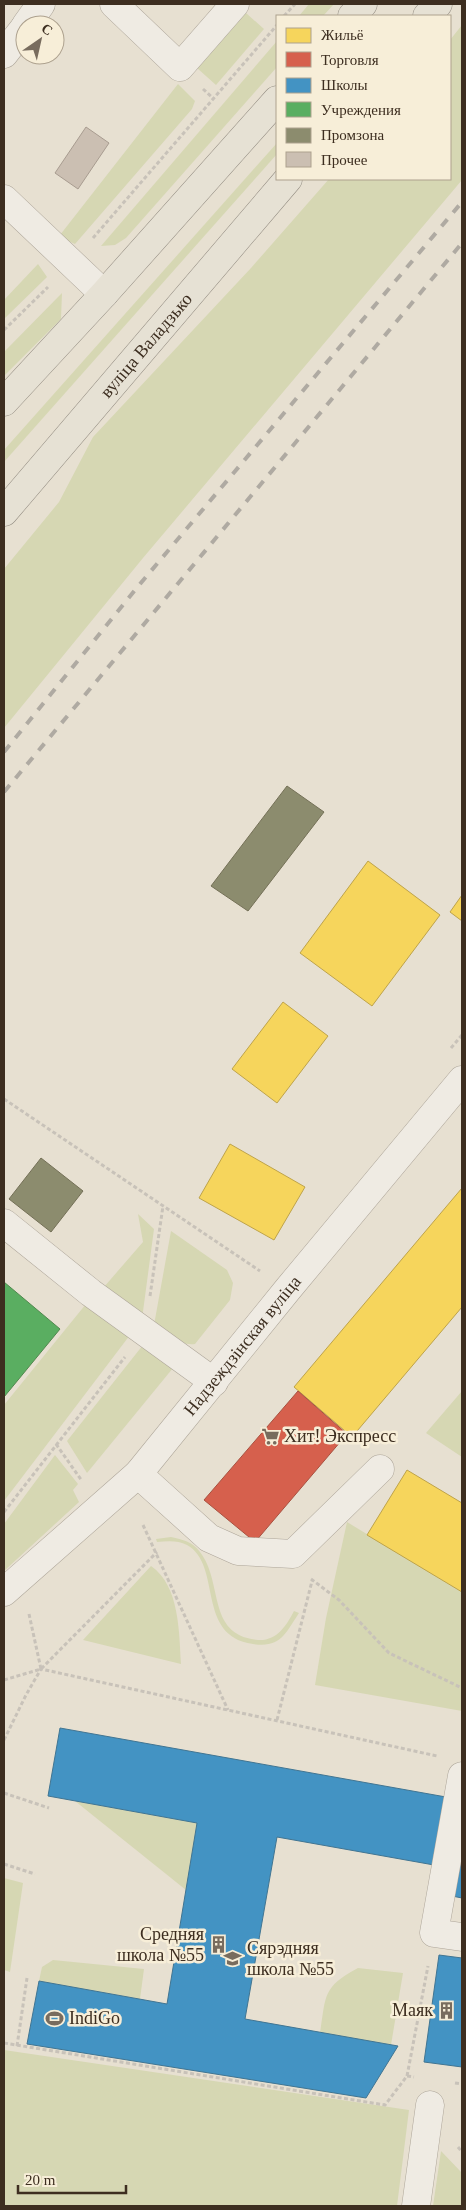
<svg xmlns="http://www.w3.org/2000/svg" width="466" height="2210" font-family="Georgia,serif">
  <rect width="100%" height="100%" fill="#e7e0d1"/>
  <!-- green -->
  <g fill="#d6d7b3">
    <path d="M 309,4 L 334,4 L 323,16 L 299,16 Z"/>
    <path d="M 246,13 L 264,29 L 216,85 L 197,68 Z"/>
    <path d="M 462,25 L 462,180 L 143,558 L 4,728 L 4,569 L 59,502 L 93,437 L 251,268 L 329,179 L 450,179 L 450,40 Z"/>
    <path d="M 277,41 L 277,67 L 126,238 L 115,245 L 101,246 Z"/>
    <path d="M 178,84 L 195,101 L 192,109 L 75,244 L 66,240 L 60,235 Z"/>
    <path d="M 277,143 L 277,154 L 4,462 L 4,450 Z"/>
    <path d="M 38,264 L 47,277 L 4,319 L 4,300 Z"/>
    <path d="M 62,293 L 61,319 L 4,376 L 4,352 Z"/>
    <path d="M 138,1214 L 154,1229 L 142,1319 L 104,1287 L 143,1242 Z"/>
    <path d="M 171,1231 L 227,1270 L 233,1283 L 230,1300 L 195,1344 C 179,1346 166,1334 154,1325 Z"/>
    <path d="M 86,1304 L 130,1335 L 4,1501 L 4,1405 Z"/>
    <path d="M 143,1345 L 173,1368 L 87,1473 L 67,1441 Z"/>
    <path d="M 462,1391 L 462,1457 L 426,1433 Z"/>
    <path d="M 55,1455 L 78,1484 L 73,1490 L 79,1502 L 4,1571 L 4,1524 Z"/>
    <path d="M 347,1522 L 462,1592 L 462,1711 L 315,1685 L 326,1618 Z"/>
    <path d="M 171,1537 C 183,1540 192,1541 200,1552 C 224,1583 206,1635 258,1640 C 277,1641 286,1626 294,1611 L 299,1613 C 285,1634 281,1648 253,1644 C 195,1636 223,1565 187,1545 C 178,1540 167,1541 157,1542 L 156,1539 Z"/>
    <path d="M 151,1566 C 180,1586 179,1633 181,1664 L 83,1640 Z"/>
    <path d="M 75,1801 L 197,1823 L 186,1890 Z"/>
    <path d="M 4,1878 L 23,1883 L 10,1972 L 4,1970 Z"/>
    <path d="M 53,1960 L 144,1969 L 140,1999 L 39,1981 L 42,1967 Z"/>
    <path d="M 358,1968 L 403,1973 L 391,2045 L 320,2033 C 326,1996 322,1987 358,1968 Z"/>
    <path d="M 4,2050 L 409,2110 L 397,2206 L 4,2206 Z"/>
    <path d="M 441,2151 L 462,2173 L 462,2206 L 433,2206 Z"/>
  </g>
  <!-- homes -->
  <g fill="#f6d55c" stroke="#bea34a">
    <path d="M 368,861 L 440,915 L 372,1006 L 300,953 Z"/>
    <path d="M 462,895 L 462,921 L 450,912 Z"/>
    <path d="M 283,1002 L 328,1036 L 277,1103 L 232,1069 Z"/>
    <path d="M 230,1144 L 305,1187 L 274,1240 L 199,1198 Z"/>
    <path d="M 462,1188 L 462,1307 L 352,1437 L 294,1387 Z"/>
    <path d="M 407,1470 L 462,1503 L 462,1592 L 367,1535 Z"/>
  </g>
  <!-- shops -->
  <path fill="#d6604d" stroke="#a85140" d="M 298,1391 L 347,1434 L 255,1542 L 204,1500 Z"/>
  <!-- schools -->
  <g fill="#4393c3" stroke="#417592">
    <path d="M 60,1728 L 446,1797 L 434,1865 L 277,1837 L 245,2019 L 398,2046 L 366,2098 L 27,2044 L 39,1981 L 167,2004 L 197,1823 L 48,1796 Z"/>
    <path d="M 462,1853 L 462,1898 L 447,1895 Z"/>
    <path d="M 439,1955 L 462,1958 L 462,2067 L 424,2062 Z"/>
  </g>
  <!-- public -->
  <path fill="#5aae61" stroke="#51884e" d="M 4,1282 L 60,1329 L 4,1397 Z"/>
  <!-- industry -->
  <g fill="#8c8c6e" stroke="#747057">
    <path d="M 287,786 L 324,812 L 248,911 L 211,886 Z"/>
    <path d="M 41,1158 L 83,1191 L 51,1232 L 9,1199 Z"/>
  </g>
  <!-- building -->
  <path fill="#cbbfb2" stroke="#a89c90" d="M 86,127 L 109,143 L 78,189 L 55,173 Z"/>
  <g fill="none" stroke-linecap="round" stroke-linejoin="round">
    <defs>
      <g id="minor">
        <path d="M 114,4 L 180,67 L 235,4"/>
        <path d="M 26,25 L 41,4"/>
        <path d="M 4,54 L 25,27"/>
        <path d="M 4,199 L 104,294"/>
        <path d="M 4,1223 L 91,1293 L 214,1382"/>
        <path d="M 138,1474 L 209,1538 L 238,1551 L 293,1554 L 380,1469"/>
        <path id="s1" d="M 4,1592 L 138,1474 L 288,1289 L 462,1080"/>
        <path d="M 462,1776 L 434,1933 L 462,1937"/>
        <path d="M 416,2206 L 430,2105"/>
      </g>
      <g id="major">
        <path d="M 352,16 L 363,4"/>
        <path d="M 427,16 L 438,4"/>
        <path d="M 4,402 L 104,294 L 277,100"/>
        <path id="s2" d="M 4,512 L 288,179"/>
      </g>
    </defs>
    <!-- minor casing -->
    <use href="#minor" stroke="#ada599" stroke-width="29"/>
    <!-- major casing -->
    <use href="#major" stroke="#928b80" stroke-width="29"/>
    <!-- path -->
    <g stroke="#c8c2b9" stroke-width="3" stroke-dasharray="4 2.5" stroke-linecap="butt">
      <path d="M 284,16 L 295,4"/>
      <path d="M 203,89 L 214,99"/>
      <path d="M 93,238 L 277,25"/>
      <path d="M 4,330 L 48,287"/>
      <path d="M 451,1048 L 462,1035"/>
      <path d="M 4,1099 L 260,1271"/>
      <path d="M 150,1296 L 163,1206"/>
      <path d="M 56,1444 L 82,1481"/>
      <path d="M 4,1512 L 125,1357"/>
      <path d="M 143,1525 L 228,1710"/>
      <path d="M 311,1579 L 339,1600 L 389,1653 L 462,1688"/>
      <path d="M 29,1614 L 41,1669"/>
      <path d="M 4,1680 L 41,1669 L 157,1552"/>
      <path d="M 277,1720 L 312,1581"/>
      <path d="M 4,1740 L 26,1695 L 41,1669 L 437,1756"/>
      <path d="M 4,1793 L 49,1808"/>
      <path d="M 4,1864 L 35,1874"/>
      <path d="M 4,2043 L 385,2105 L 407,2076 L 414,2077"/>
      <path d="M 17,2046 L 27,1978"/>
      <path d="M 407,2076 L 428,1966"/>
      <path d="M 455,2083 L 462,2084"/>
      <path d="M 458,2147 L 462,2152"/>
    </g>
    <!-- minor -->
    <use href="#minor" stroke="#efebe3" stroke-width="28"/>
    <!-- major -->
    <use href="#major" stroke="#e6e1d4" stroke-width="28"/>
    <!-- rail -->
    <g stroke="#afaaa2" stroke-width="4" stroke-dasharray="9 9" stroke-linecap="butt">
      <path d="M 4,752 L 140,584 L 462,202"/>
      <path d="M 4,792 L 462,243"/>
    </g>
  </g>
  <!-- icons -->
  <defs>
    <symbol id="supermarket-bare" viewBox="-9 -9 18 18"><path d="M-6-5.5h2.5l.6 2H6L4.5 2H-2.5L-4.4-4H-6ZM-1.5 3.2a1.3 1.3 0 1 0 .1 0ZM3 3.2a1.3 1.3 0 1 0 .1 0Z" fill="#786c5e" stroke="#f7eed8" stroke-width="2.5" paint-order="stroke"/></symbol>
    <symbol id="building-bare" viewBox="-9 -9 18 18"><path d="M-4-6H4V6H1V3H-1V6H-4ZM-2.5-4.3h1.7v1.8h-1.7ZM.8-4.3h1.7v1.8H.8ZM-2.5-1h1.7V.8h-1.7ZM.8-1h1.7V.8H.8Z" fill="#786c5e" stroke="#f7eed8" stroke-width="2.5" paint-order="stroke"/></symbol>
    <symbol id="school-bare" viewBox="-9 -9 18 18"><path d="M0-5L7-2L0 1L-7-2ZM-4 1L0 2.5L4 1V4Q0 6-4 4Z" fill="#786c5e" stroke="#f7eed8" stroke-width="2.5" paint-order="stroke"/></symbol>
    <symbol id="stadium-bare" viewBox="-9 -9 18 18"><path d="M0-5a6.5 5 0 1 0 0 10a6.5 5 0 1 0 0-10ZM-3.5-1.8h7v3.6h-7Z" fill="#786c5e" stroke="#f7eed8" stroke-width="2.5" paint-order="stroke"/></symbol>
  </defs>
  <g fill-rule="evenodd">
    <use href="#supermarket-bare" x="258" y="1424" width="25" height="25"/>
    <use href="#building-bare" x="206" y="1932" width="25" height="25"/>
    <use href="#school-bare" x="220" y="1946" width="25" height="25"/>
    <use href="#building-bare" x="434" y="1998" width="25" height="25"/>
    <use href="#stadium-bare" x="42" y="2006" width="25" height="25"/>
  </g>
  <g text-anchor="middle" stroke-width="5" stroke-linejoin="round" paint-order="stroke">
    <!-- street labels -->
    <g font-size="18" fill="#3d2e20" stroke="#f7eed8">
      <text dy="6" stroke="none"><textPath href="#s2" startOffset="219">вуліца Валадзько</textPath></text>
      <text dy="6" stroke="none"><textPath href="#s1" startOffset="344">Надзеждзінская вуліца</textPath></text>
    </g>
    <!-- poi labels -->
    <g font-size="18" fill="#3d2e20" stroke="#f7eed8" text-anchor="start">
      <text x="284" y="1442">Хит! Экспресс</text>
      <text x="204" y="1940" text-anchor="end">Средняя<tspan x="204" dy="21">школа №55</tspan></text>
      <text x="247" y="1954">Сярэдняя<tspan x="247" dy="21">школа №55</tspan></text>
      <text x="433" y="2016" text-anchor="end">Маяк</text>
      <text x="69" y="2024">IndiGo</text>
    </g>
  </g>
  <!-- border -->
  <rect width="466" height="2210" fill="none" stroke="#3d2e20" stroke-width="10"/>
  <!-- legend -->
  <rect x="276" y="15" width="175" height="165" fill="#f7eed8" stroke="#ada18e"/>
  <rect x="286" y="28" width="25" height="15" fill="#f6d55c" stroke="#ada18e"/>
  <text x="321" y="40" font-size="15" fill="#3d2e20">Жильё</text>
  <rect x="286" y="52" width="25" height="15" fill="#d6604d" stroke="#ada18e"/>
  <text x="321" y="65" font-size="15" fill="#3d2e20">Торговля</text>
  <rect x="286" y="78" width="25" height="15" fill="#4393c3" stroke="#ada18e"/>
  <text x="321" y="90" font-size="15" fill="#3d2e20">Школы</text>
  <rect x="286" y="102" width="25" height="15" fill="#5aae61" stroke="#ada18e"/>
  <text x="321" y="115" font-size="15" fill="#3d2e20">Учреждения</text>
  <rect x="286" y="128" width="25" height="15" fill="#8c8c6e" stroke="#ada18e"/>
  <text x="321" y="140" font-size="15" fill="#3d2e20">Промзона</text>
  <rect x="286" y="152" width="25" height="15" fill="#cbbfb2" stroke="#ada18e"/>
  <text x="321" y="165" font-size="15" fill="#3d2e20">Прочее</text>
  <!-- north arrow -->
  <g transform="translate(40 40) rotate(34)"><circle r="24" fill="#f7eed8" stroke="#ada18e"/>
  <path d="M0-4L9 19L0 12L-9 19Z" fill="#786c5e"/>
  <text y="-8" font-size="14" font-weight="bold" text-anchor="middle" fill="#3d2e20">С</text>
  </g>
  <!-- scale -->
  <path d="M18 2185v8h108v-8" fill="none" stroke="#3d2e20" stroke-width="2.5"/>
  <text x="25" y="2185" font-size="15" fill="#3d2e20" stroke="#f7eed8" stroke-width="4" paint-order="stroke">20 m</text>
</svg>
